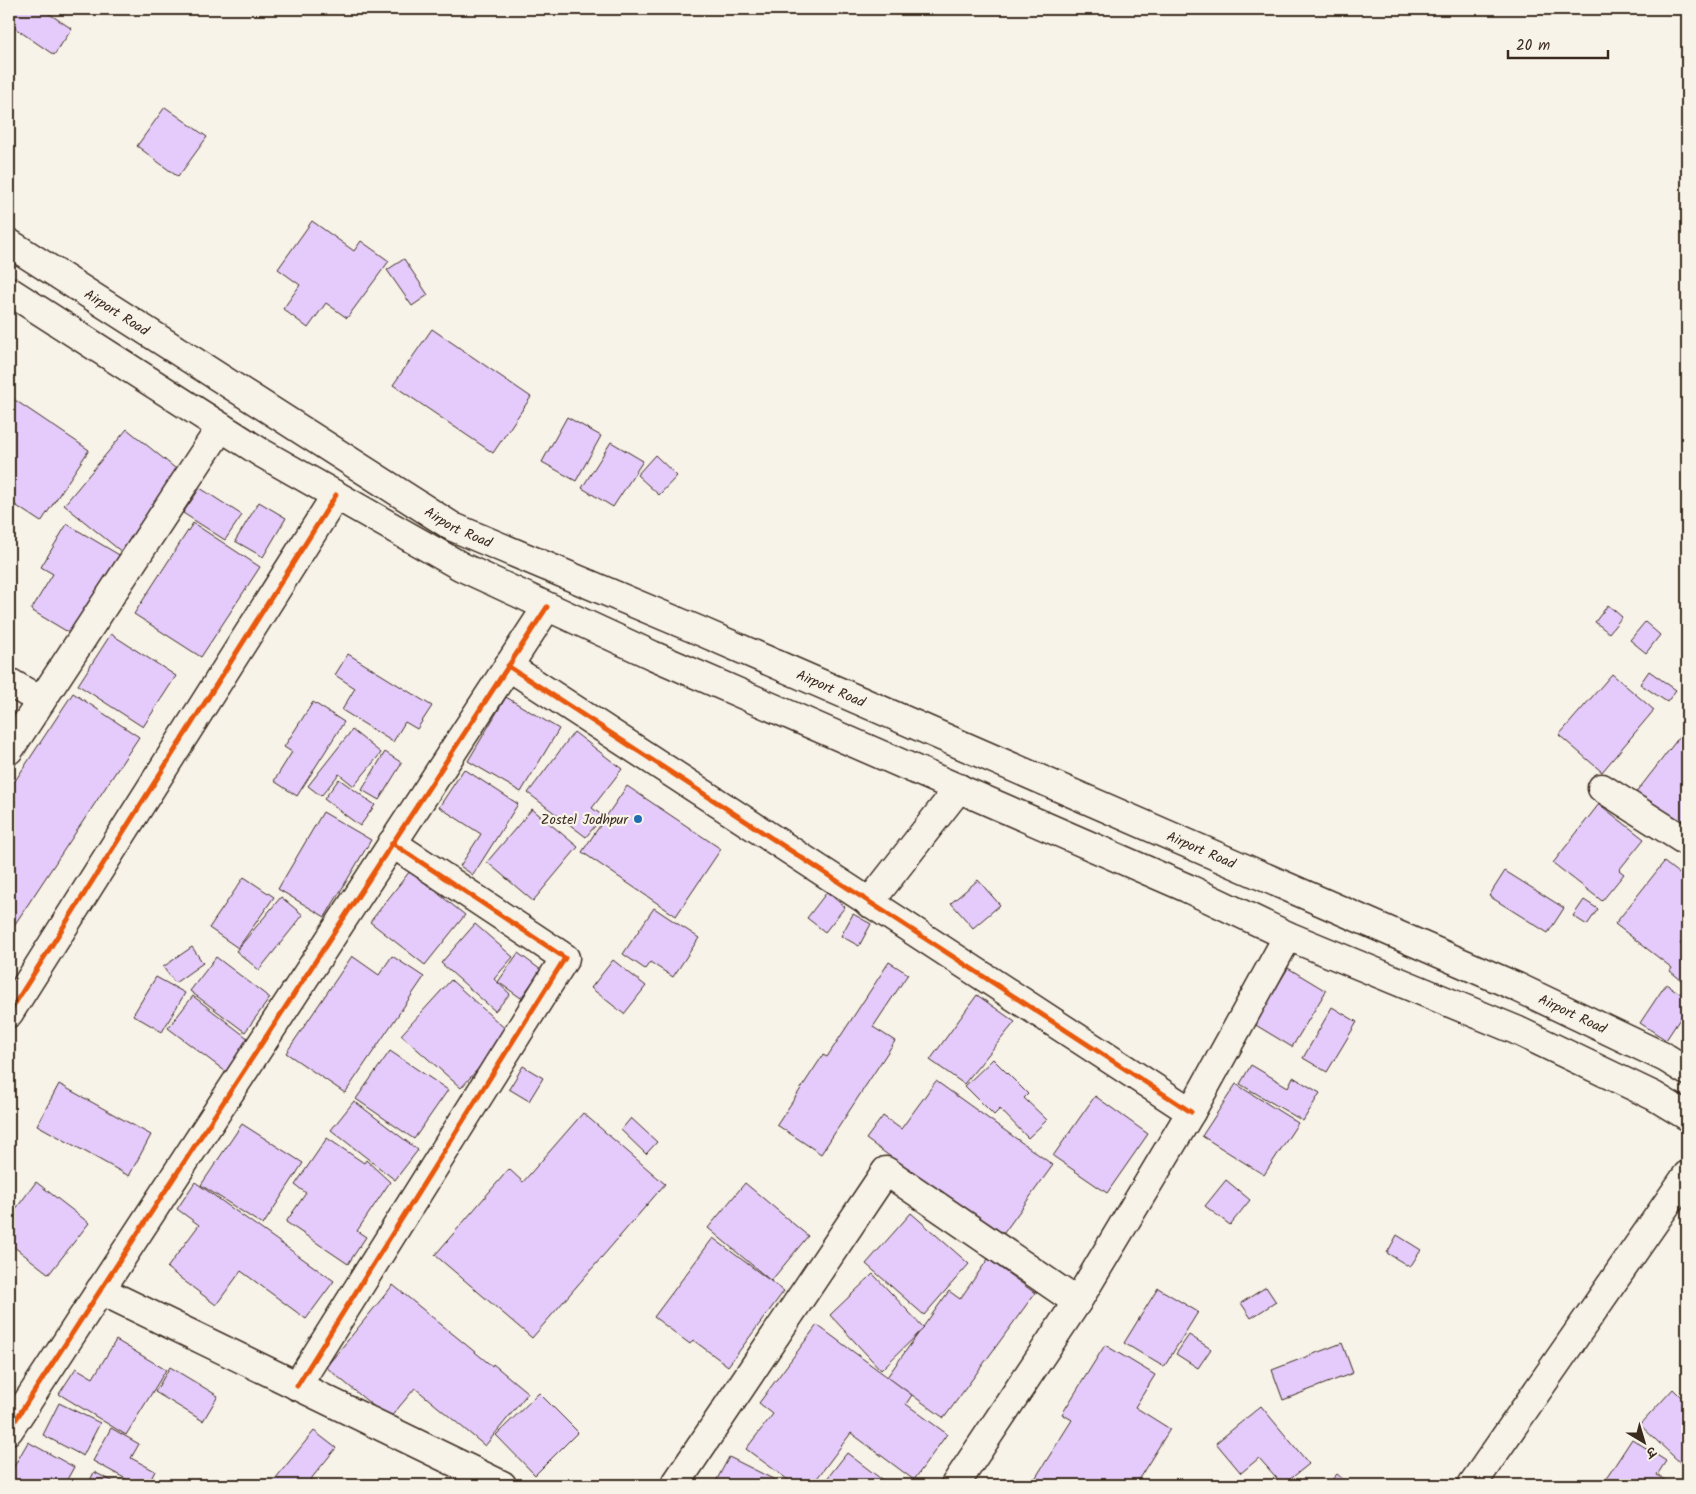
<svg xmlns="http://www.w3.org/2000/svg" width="1696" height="1494" font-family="Kalam,'Playpen Sans Deva',sans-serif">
  <rect width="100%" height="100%" fill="#f7f3e8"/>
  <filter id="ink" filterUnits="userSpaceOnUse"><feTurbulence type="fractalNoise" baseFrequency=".02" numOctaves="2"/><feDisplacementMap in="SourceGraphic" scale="10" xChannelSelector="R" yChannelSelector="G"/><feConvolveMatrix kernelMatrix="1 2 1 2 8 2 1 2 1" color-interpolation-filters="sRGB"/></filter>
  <g filter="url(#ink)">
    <!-- building -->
    <g fill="#e4cbfb" stroke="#3b2a1e">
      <path d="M 9,9 L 42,9 L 72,29 L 54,55 L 9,24 Z"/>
      <path d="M 165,107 L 207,137 L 178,177 L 137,146 Z"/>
      <path d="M 312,221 L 354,251 L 361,241 L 389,261 L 347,318 L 326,303 L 308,328 L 283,309 L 300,285 L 278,269 Z"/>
      <path d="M 404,259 L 428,295 L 412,306 L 387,270 Z"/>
      <path d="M 432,329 L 531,397 L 493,453 L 393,385 Z"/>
      <path d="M 9,396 L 89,450 L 41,522 L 9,501 Z"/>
      <path d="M 567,417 L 601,436 L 576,481 L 542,462 Z"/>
      <path d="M 127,429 L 186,477 L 123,553 L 64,505 Z"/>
      <path d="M 611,442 L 643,461 L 613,507 L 582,488 Z"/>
      <path d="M 655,455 L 677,476 L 659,495 L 637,475 Z"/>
      <path d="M 200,488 L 242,515 L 225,540 L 183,513 Z"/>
      <path d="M 259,502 L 286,518 L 263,557 L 235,541 Z"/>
      <path d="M 193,523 L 260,567 L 201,657 L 134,614 Z"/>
      <path d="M 67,524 L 126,559 L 78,638 L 31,610 L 53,574 L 41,567 Z"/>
      <path d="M 1608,605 L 1622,617 L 1609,633 L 1595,622 Z"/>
      <path d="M 1687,608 L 1687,618 L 1683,615 Z"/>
      <path d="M 1645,622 L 1660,635 L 1646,653 L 1630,640 Z"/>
      <path d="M 111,634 L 176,676 L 143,727 L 78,685 Z"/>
      <path d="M 348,654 L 432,706 L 417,729 L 405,722 L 393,742 L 342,710 L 355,688 L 335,675 Z"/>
      <path d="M 1649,671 L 1676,690 L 1667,702 L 1640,684 Z"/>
      <path d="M 1612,674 L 1654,710 L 1602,772 L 1559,735 Z"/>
      <path d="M 73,693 L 139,737 L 9,933 L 9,790 Z"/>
      <path d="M 1687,694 L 1687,705 L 1681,700 Z"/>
      <path d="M 506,697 L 559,729 L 521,792 L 468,761 Z"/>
      <path d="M 313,702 L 344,722 L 297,796 L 274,781 L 292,752 L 284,747 Z"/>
      <path d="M 1687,727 L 1687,825 L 1681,820 L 1676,826 L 1635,794 Z"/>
      <path d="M 352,730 L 381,753 L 354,786 L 339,774 L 321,796 L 308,786 Z"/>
      <path d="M 574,732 L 622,769 L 592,808 L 603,816 L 586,837 L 528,793 Z"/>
      <path d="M 385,752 L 402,763 L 379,800 L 362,790 Z"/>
      <path d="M 464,769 L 518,804 L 473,875 L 460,866 L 481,834 L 439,807 Z"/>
      <path d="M 339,779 L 375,805 L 360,826 L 324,799 Z"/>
      <path d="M 627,786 L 721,849 L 676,916 L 582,852 Z"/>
      <path d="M 1599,804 L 1644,839 L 1619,870 L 1624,874 L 1602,901 L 1553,863 Z"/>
      <path d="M 532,809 L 578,847 L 533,901 L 487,862 Z"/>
      <path d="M 323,812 L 371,840 L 325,917 L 278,889 Z"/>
      <path d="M 1664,862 L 1687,880 L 1687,935 L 1680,944 L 1687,949 L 1687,985 L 1670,971 L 1672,968 L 1615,924 Z"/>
      <path d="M 410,871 L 465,915 L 425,965 L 370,922 Z"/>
      <path d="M 1505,871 L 1564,908 L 1548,933 L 1489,896 Z"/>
      <path d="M 244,877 L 274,897 L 238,948 L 209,928 Z"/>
      <path d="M 978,880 L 1000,905 L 973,928 L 951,903 Z"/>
      <path d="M 827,892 L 845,907 L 825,932 L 807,918 Z"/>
      <path d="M 281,897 L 303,915 L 259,970 L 236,951 Z"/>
      <path d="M 1584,900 L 1598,909 L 1587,925 L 1573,916 Z"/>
      <path d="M 654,908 L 699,938 L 673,977 L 650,962 L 645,969 L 623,954 Z"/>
      <path d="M 853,914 L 871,924 L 859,946 L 841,936 Z"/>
      <path d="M 475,924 L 513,957 L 494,979 L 510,994 L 495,1011 L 441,963 Z"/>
      <path d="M 192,947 L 203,963 L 175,983 L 163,967 Z"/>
      <path d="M 518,953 L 541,970 L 521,998 L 498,982 Z"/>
      <path d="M 352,956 L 379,975 L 392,956 L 424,977 L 345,1093 L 286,1053 Z"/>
      <path d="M 216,957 L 270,998 L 245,1032 L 190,991 Z"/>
      <path d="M 613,960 L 646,986 L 624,1014 L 591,988 Z"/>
      <path d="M 889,962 L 908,974 L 873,1027 L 895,1041 L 821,1154 L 777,1125 L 823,1055 L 827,1057 Z"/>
      <path d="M 1288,968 L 1326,991 L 1292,1047 L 1254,1024 Z"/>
      <path d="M 156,977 L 185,993 L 162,1032 L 133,1015 Z"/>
      <path d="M 451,980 L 510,1033 L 461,1088 L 401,1035 Z"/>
      <path d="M 1666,984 L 1687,998 L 1687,1008 L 1666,1040 L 1640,1023 Z"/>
      <path d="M 977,995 L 1015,1022 L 964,1084 L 930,1060 Z"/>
      <path d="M 193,996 L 254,1043 L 230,1075 L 168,1028 Z"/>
      <path d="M 1332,1007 L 1357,1022 L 1327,1072 L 1303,1058 Z"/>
      <path d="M 390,1051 L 448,1090 L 414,1139 L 356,1099 Z"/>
      <path d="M 993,1059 L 1028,1094 L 1024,1098 L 1047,1120 L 1028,1138 L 1000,1109 L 994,1115 L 965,1086 Z"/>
      <path d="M 1251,1065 L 1288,1087 L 1293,1077 L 1320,1093 L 1303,1121 L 1240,1084 Z"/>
      <path d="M 523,1066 L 543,1078 L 529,1101 L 509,1089 Z"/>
      <path d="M 936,1081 L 1053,1165 L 1001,1237 L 866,1139 L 883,1116 L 901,1129 Z"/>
      <path d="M 59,1084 L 151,1135 L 129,1176 L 37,1125 Z"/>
      <path d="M 1236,1084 L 1298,1123 L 1264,1175 L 1202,1136 Z"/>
      <path d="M 1095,1096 L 1148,1134 L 1107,1193 L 1053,1156 Z"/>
      <path d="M 354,1101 L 418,1150 L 395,1180 L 331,1130 Z"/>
      <path d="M 583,1113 L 665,1184 L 532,1338 L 435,1255 L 509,1169 L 523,1182 Z"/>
      <path d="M 631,1118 L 657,1142 L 646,1154 L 621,1130 Z"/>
      <path d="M 242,1124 L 303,1163 L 263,1225 L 201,1185 Z"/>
      <path d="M 327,1138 L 364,1163 L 366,1160 L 390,1182 L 357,1231 L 366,1237 L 348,1264 L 286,1222 L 306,1193 L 295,1185 Z"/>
      <path d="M 1226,1180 L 1250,1200 L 1230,1225 L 1205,1206 Z"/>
      <path d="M 36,1182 L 89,1223 L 49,1274 L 9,1243 L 9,1218 Z"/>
      <path d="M 195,1182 L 334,1281 L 306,1319 L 241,1271 L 216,1305 L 167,1268 L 199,1225 L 177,1209 Z"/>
      <path d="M 745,1183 L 808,1236 L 771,1281 L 708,1228 Z"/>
      <path d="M 911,1213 L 969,1264 L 924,1315 L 866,1264 Z"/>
      <path d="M 1397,1235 L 1421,1250 L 1410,1267 L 1387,1253 Z"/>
      <path d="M 713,1238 L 784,1291 L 728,1366 L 693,1340 L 690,1344 L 654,1317 Z"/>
      <path d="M 988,1259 L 1035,1293 L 944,1418 L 887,1377 L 949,1291 L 960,1299 Z"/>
      <path d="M 873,1274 L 924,1328 L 881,1370 L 830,1315 Z"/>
      <path d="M 393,1285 L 492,1366 L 493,1364 L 528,1393 L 485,1446 L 415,1388 L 389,1419 L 326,1367 Z"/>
      <path d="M 1266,1287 L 1276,1302 L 1251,1318 L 1241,1303 Z"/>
      <path d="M 1158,1288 L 1198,1312 L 1164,1367 L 1124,1343 Z"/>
      <path d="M 817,1325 L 912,1395 L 906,1404 L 947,1434 L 914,1480 L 851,1433 L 812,1485 L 795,1485 L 746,1449 L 773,1414 L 759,1403 Z"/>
      <path d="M 1189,1335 L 1211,1349 L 1198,1368 L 1176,1354 Z"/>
      <path d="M 116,1340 L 166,1370 L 126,1435 L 59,1394 L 76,1368 L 93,1378 Z"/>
      <path d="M 1342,1343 L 1353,1373 L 1283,1400 L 1272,1370 Z"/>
      <path d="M 1105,1345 L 1155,1375 L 1135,1407 L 1170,1429 L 1135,1485 L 1031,1485 L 1072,1420 L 1062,1414 Z"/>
      <path d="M 170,1367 L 218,1396 L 203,1421 L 155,1392 Z"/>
      <path d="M 1673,1389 L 1687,1403 L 1687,1469 L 1640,1425 Z"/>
      <path d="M 539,1393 L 578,1432 L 535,1475 L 496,1435 Z"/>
      <path d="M 59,1403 L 100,1423 L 83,1456 L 43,1435 Z"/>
      <path d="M 1261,1406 L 1309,1464 L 1283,1485 L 1259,1458 L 1241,1473 L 1216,1443 Z"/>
      <path d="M 111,1428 L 139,1444 L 131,1458 L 155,1471 L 148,1485 L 137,1485 L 93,1461 Z"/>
      <path d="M 314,1431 L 336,1448 L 306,1485 L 273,1485 L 271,1484 Z"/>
      <path d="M 1632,1439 L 1666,1461 L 1657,1475 L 1672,1485 L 1602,1485 Z"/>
      <path d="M 28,1442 L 74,1467 L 64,1485 L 9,1485 L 9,1475 Z"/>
      <path d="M 847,1453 L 889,1485 L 822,1485 Z"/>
      <path d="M 729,1457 L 785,1485 L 714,1485 Z"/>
      <path d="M 94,1472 L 120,1485 L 88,1485 Z"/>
      <path d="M 1337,1474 L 1350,1485 L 1327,1485 Z"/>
      <path d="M 1188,1480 L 1191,1485 L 1179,1485 Z"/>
    </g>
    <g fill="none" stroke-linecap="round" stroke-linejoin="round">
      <defs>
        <g id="minor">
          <path d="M 508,666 L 1191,1112"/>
          <path d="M 9,682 L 41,701"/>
          <path d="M 9,750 L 221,427"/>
          <path d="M 1602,788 L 1687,842"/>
          <path d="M 869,903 L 959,788"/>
          <path d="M 9,1013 L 336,495"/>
          <path d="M 100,1290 L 502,1485"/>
          <path d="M 297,1386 L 565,958 L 392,843"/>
          <path d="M 9,1430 L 547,607"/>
          <path d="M 675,1485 L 886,1171 L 1077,1302"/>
          <path d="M 955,1485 L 1077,1302 L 1191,1112 L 1288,936"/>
          <path d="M 1472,1485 L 1687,1175"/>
        </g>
        <g id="secondary">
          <path id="s1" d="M 9,243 L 453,527 L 700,631 L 1517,987 L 1666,1058 L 1687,1071"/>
          <path d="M 9,291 L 260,452 L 462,567 L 652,655 L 1187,888 L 1288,936 L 1516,1030 L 1654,1096 L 1687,1116"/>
        </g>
      </defs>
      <!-- minor casing -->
      <use href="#minor" stroke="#3b2a1e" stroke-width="31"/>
      <!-- secondary casing -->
      <use href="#secondary" stroke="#3b2a1e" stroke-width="31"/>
      <!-- minor -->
      <use href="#minor" stroke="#f7f3e8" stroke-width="28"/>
      <!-- secondary -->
      <use href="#secondary" stroke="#f7f3e8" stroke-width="28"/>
      <defs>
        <g id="cycleway">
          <path d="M 508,666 L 1191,1112"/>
          <path d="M 9,1013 L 336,495"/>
          <path d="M 297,1386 L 565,958 L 392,843"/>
          <path d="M 9,1430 L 547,607"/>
        </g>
      </defs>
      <!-- cycleway casing -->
      <use href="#cycleway" stroke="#f7f3e8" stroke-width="8"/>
      <!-- cycleway -->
      <use href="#cycleway" stroke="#e8590c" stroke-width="5"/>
    </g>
  </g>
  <!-- markers -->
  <circle fill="#1f6fb2" stroke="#f7f3e8" stroke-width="2" cx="638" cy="819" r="5"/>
  <g text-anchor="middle" stroke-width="4.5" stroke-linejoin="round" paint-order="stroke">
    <!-- street labels -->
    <g font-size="14" fill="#3b2a1e" stroke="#f7f3e8">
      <text dy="5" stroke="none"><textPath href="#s1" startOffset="128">Airport Road</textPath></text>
      <text dy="5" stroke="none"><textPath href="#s1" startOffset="532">Airport Road</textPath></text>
      <text dy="5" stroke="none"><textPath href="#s1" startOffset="938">Airport Road</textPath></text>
      <text dy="5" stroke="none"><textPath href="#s1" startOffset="1342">Airport Road</textPath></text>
      <text dy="5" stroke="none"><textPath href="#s1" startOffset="1748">Airport Road</textPath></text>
    </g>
    <!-- poi labels -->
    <g font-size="14" fill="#3b2a1e" stroke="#f7f3e8" text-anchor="end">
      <text x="628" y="824">Zostel Jodhpur</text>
    </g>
  </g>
  <!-- margin -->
  <rect width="1696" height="1494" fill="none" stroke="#f7f3e8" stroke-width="30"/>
  <rect x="15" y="15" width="1666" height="1464" fill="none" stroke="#3b2a1e" stroke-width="2" filter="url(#ink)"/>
  <!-- north arrow -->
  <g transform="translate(1644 1442) rotate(142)" stroke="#f7f3e8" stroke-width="4" paint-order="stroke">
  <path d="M0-4L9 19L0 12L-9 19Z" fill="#3b2a1e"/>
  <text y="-8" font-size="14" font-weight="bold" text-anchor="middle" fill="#3b2a1e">उ</text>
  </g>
  <!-- scale -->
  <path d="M1508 50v8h100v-8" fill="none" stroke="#3b2a1e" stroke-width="2.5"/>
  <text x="1516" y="50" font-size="15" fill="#3b2a1e" stroke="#f7f3e8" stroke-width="4" paint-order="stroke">20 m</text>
</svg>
